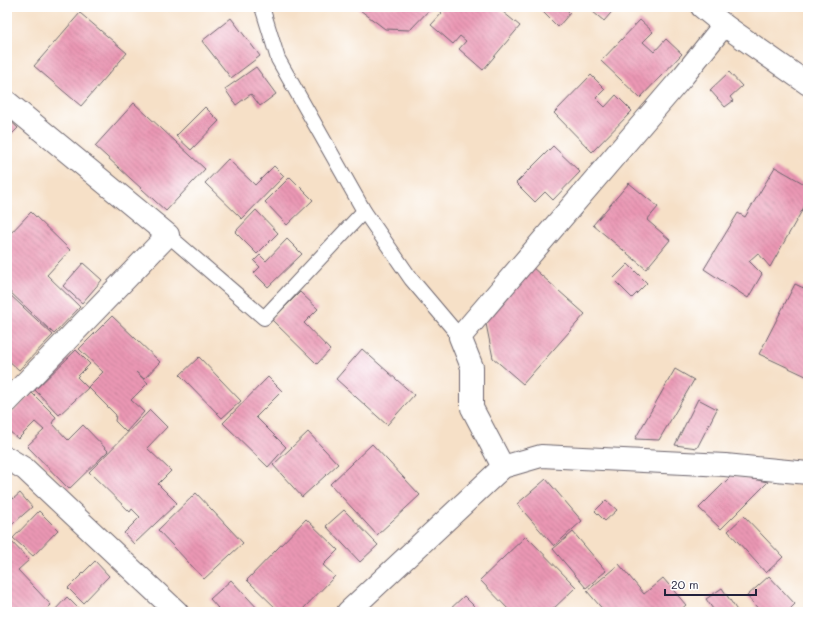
<svg xmlns="http://www.w3.org/2000/svg" width="815" height="619" font-family="Mali,sans-serif">
  <defs>
    <pattern id="building-back-hatch" width="6" height="6" patternUnits="userSpaceOnUse"><rect width="6" height="6" fill="#eb97b4"/><path d="M-1 5l2 2M0 0l6 6M5-1l2 2" fill="none" stroke="#be7b94"/></pattern>
  </defs>
  <rect width="100%" height="100%" fill="#fff"/>
  <filter id="ink" filterUnits="userSpaceOnUse"><feTurbulence type="fractalNoise" baseFrequency=".025" numOctaves="2"/><feDisplacementMap in="SourceGraphic" scale="8" xChannelSelector="R" yChannelSelector="G"/><feConvolveMatrix kernelMatrix="1 2 1 2 8 2 1 2 1" color-interpolation-filters="sRGB"/></filter>
  <filter id="wash" filterUnits="userSpaceOnUse"><feTurbulence type="fractalNoise" baseFrequency=".012" numOctaves="4" result="noise"/><feDisplacementMap in="SourceGraphic" scale="16" xChannelSelector="R" yChannelSelector="G"/><feGaussianBlur stdDeviation="0.9" result="paint"/><feColorMatrix in="noise" values="0 0 0 0 0 0 0 0 0 0 0 0 0 0 0 0 0 1.4 0 .05"/><feComposite in="paint" operator="in"/></filter>
  <g filter="url(#wash)">
    <rect width="100%" height="100%" fill="#f6e0c7"/>
    <g id="blocks">
      <!-- building -->
      <g fill="url(#building-back-hatch)">
        <path d="M 356,7 L 432,7 L 410,30 L 385,29 Z"/>
        <path d="M 442,7 L 497,7 L 520,26 L 483,70 L 459,49 L 466,41 L 460,36 L 453,44 L 431,25 L 442,13 L 439,10 Z"/>
        <path d="M 538,7 L 564,7 L 570,13 L 558,27 Z"/>
        <path d="M 587,7 L 616,7 L 604,21 Z"/>
        <path d="M 80,13 L 127,53 L 81,106 L 34,66 Z"/>
        <path d="M 231,18 L 260,56 L 231,78 L 202,41 Z"/>
        <path d="M 640,20 L 653,32 L 643,42 L 654,52 L 666,39 L 682,54 L 640,98 L 601,61 Z"/>
        <path d="M 256,67 L 276,94 L 260,106 L 251,94 L 236,105 L 225,89 Z"/>
        <path d="M 729,72 L 742,86 L 730,97 L 733,101 L 725,107 L 710,90 Z"/>
        <path d="M 591,75 L 605,89 L 596,98 L 605,107 L 616,95 L 632,111 L 592,152 L 554,113 Z"/>
        <path d="M 134,103 L 205,169 L 166,211 L 95,146 Z"/>
        <path d="M 205,107 L 219,121 L 191,150 L 176,136 Z"/>
        <path d="M 7,118 L 18,128 L 7,139 Z"/>
        <path d="M 553,146 L 580,172 L 553,200 L 545,192 L 535,202 L 516,183 Z"/>
        <path d="M 228,159 L 255,185 L 274,166 L 284,176 L 242,219 L 205,183 Z"/>
        <path d="M 775,167 L 808,186 L 808,200 L 770,267 L 758,253 L 749,261 L 762,274 L 748,298 L 704,269 L 738,213 L 745,217 Z"/>
        <path d="M 290,177 L 313,200 L 287,225 L 265,202 Z"/>
        <path d="M 629,183 L 658,207 L 647,220 L 670,240 L 646,269 L 593,225 Z"/>
        <path d="M 256,210 L 278,233 L 257,254 L 235,232 Z"/>
        <path d="M 31,212 L 70,250 L 47,275 L 80,307 L 54,334 L 7,289 L 7,237 Z"/>
        <path d="M 287,239 L 302,254 L 268,287 L 254,273 L 260,267 L 254,261 L 260,255 L 266,261 Z"/>
        <path d="M 83,263 L 102,280 L 82,303 L 63,286 Z"/>
        <path d="M 628,264 L 647,283 L 632,298 L 613,279 Z"/>
        <path d="M 532,267 L 585,314 L 523,384 L 493,358 L 485,319 Z"/>
        <path d="M 795,284 L 808,290 L 808,377 L 759,354 Z"/>
        <path d="M 7,292 L 53,335 L 19,370 L 7,359 Z"/>
        <path d="M 300,292 L 318,309 L 304,323 L 330,350 L 317,364 L 272,320 Z"/>
        <path d="M 112,316 L 160,362 L 144,379 L 136,372 L 148,383 L 131,400 L 144,412 L 126,432 L 115,421 L 116,415 L 88,387 L 103,372 L 79,349 Z"/>
        <path d="M 362,349 L 414,395 L 387,425 L 336,379 Z"/>
        <path d="M 76,350 L 90,364 L 77,377 L 88,388 L 59,415 L 35,390 Z"/>
        <path d="M 199,357 L 241,401 L 222,418 L 180,375 Z"/>
        <path d="M 675,369 L 694,380 L 659,440 L 635,439 Z"/>
        <path d="M 268,377 L 282,391 L 256,417 L 286,447 L 268,467 L 223,423 Z"/>
        <path d="M 32,393 L 56,417 L 52,423 L 68,440 L 83,425 L 108,451 L 69,489 L 27,446 L 44,430 L 35,422 L 18,439 L 7,429 L 7,418 Z"/>
        <path d="M 698,399 L 717,409 L 697,448 L 675,445 Z"/>
        <path d="M 150,410 L 167,427 L 147,448 L 171,471 L 158,484 L 177,503 L 134,544 L 124,533 L 140,517 L 132,509 L 130,512 L 89,472 Z"/>
        <path d="M 308,432 L 338,464 L 302,497 L 273,465 Z"/>
        <path d="M 372,444 L 420,495 L 377,535 L 330,484 Z"/>
        <path d="M 732,475 L 768,482 L 721,529 L 699,508 Z"/>
        <path d="M 546,479 L 582,521 L 554,546 L 517,504 Z"/>
        <path d="M 8,493 L 13,499 L 20,493 L 32,507 L 7,529 Z"/>
        <path d="M 196,493 L 243,543 L 204,579 L 158,530 Z"/>
        <path d="M 606,500 L 617,510 L 605,521 L 595,511 Z"/>
        <path d="M 344,510 L 378,545 L 360,562 L 326,526 Z"/>
        <path d="M 39,511 L 58,530 L 33,556 L 13,538 Z"/>
        <path d="M 744,516 L 783,557 L 766,573 L 728,531 Z"/>
        <path d="M 306,519 L 338,550 L 323,565 L 335,576 L 300,612 L 280,612 L 247,580 Z"/>
        <path d="M 573,532 L 606,571 L 586,588 L 553,549 Z"/>
        <path d="M 526,536 L 576,587 L 550,612 L 511,612 L 480,580 Z"/>
        <path d="M 9,539 L 29,560 L 18,570 L 51,605 L 44,612 L 11,612 L 7,607 L 7,541 Z"/>
        <path d="M 95,561 L 109,576 L 83,603 L 68,588 Z"/>
        <path d="M 619,564 L 644,594 L 663,578 L 686,605 L 678,612 L 605,612 L 587,591 Z"/>
        <path d="M 769,576 L 795,604 L 787,612 L 761,612 L 747,596 Z"/>
        <path d="M 231,580 L 261,612 L 213,612 L 218,608 L 210,599 Z"/>
        <path d="M 722,588 L 738,612 L 715,612 L 706,599 Z"/>
        <path d="M 464,596 L 480,612 L 447,612 Z"/>
        <path d="M 67,597 L 82,612 L 53,612 Z"/>
      </g>
    </g>
  </g>
  <g filter="url(#ink)">
    <use href="#blocks" fill-opacity="0" stroke="#6c646c" stroke-width="1"/>
    <g fill="none" stroke-linecap="round" stroke-linejoin="round">
      <defs>
        <g id="lane">
          <path d="M 262,7 L 278,59 L 364,211 L 411,279 L 460,337"/>
          <path d="M 168,235 L 264,318 L 364,211"/>
        </g>
        <g id="street">
          <path d="M 702,7 L 724,25 L 808,84"/>
          <path d="M 7,102 L 168,235 L 7,402"/>
          <path d="M 7,458 L 25,469 L 177,612"/>
          <path d="M 503,467 L 472,408 L 472,367 L 460,337 L 684,75 L 724,25"/>
          <path d="M 348,612 L 503,467 L 541,456 L 725,465 L 808,473"/>
        </g>
      </defs>
      <!-- lane casing -->
      <use href="#lane" stroke="#6c646c" stroke-width="16"/>
      <!-- street casing -->
      <use href="#street" stroke="#6c646c" stroke-width="24"/>
      <!-- lane -->
      <use href="#lane" stroke="#fff" stroke-width="14"/>
      <!-- street -->
      <use href="#street" stroke="#fff" stroke-width="22"/>
    </g>
  </g>
  <!-- margin -->
  <rect width="815" height="619" fill="none" stroke="#fff" stroke-width="24"/>
  <!-- scale -->
  <path d="M665 589v6h91v-6" fill="none" stroke="#22223b" stroke-width="2"/>
  <text x="671" y="589" font-size="12" fill="#22223b" stroke="#ffffff" stroke-width="3" paint-order="stroke">20 m</text>
</svg>
